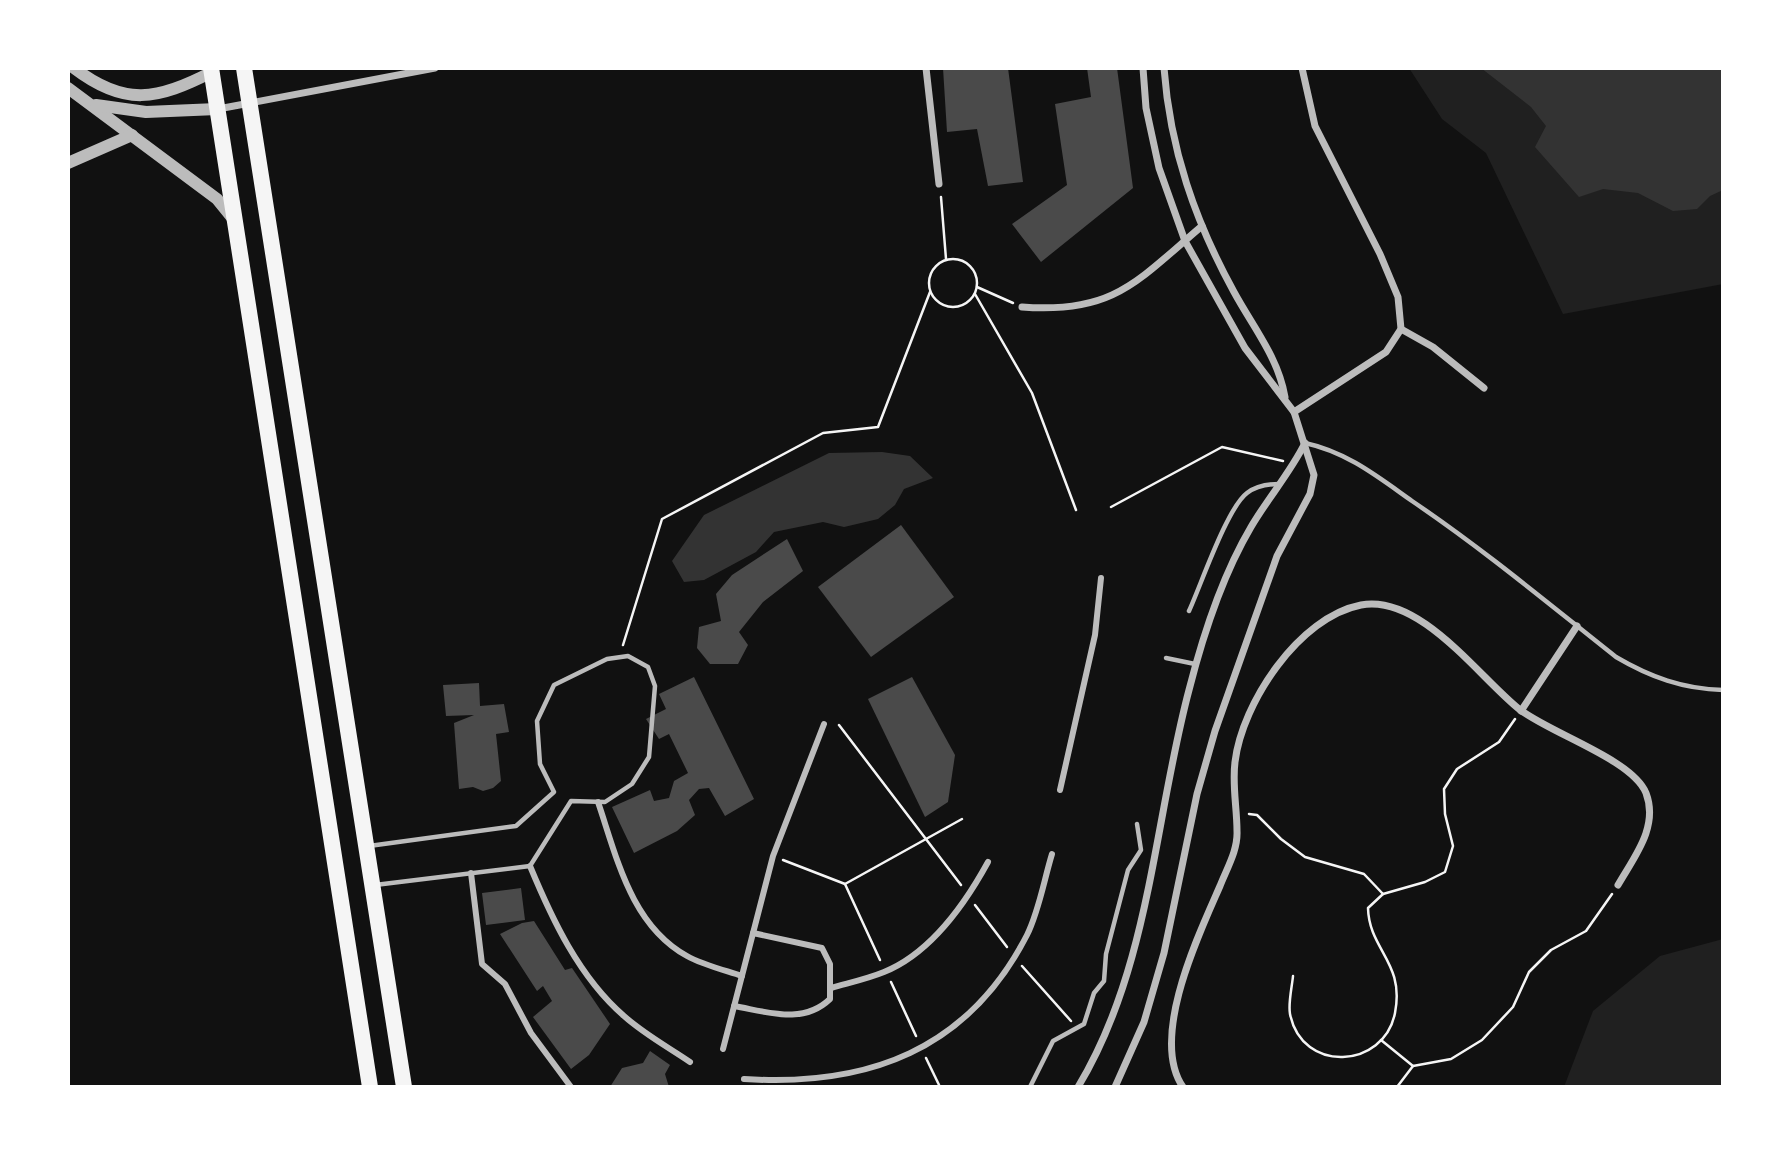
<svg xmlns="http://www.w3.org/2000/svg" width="1791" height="1155" font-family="'Fira Sans',sans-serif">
  <rect width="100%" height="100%" fill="#111"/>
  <!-- green -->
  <g fill="#202020">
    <path d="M 1409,68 L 1723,68 L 1723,284 L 1563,314 L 1486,153 L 1442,119 Z"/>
    <path d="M 1723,939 L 1723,1087 L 1564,1087 L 1593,1011 L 1660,956 Z"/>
  </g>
  <!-- water -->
  <g fill="#333">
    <path d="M 1481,68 L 1723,68 L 1723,190 L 1710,196 L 1697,209 L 1673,211 L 1638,193 L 1603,189 L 1579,197 L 1535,147 L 1546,126 L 1531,107 Z"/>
    <path d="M 882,452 L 910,456 L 933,478 L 904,489 L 895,505 L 878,519 L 844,527 L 823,522 L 774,532 L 756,552 L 704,580 L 684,582 L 672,561 L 704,515 L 829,453 Z"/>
  </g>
  <!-- building -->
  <g fill="#4a4a4a">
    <path d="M 943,68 L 1008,68 L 1023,182 L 988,186 L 977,129 L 947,132 Z"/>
    <path d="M 1087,68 L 1117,68 L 1133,188 L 1041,262 L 1012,224 L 1067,185 L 1055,104 L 1091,97 Z"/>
    <path d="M 901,525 L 954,597 L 871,657 L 818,587 Z"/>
    <path d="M 787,539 L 803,571 L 763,602 L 739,632 L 748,645 L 738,664 L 710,664 L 697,648 L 699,627 L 721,621 L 716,594 L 732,575 Z"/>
    <path d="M 694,677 L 754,799 L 725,816 L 709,788 L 699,789 L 689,800 L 695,815 L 677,831 L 634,853 L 612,807 L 650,790 L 654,801 L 669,798 L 674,781 L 688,773 L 669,734 L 659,739 L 646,719 L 666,709 L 659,694 Z"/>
    <path d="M 912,677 L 955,755 L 948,802 L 925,817 L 868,699 Z"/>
    <path d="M 479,683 L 480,706 L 504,704 L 509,732 L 496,734 L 501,781 L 493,788 L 483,791 L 473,787 L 459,789 L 454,723 L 474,715 L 446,716 L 443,685 Z"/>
    <path d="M 521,888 L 525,920 L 486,925 L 482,893 Z"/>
    <path d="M 534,921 L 565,970 L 572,968 L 610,1024 L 589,1055 L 571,1069 L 533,1017 L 552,1001 L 543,986 L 537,991 L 500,934 L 522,923 Z"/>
    <path d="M 650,1051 L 670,1065 L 665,1074 L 669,1087 L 610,1087 L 622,1068 L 643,1063 Z"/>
  </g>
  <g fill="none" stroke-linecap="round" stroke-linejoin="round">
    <!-- path -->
    <g stroke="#f5f5f5" stroke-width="2.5">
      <path d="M 941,197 L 946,259"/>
      <circle cx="953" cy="283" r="24"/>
      <path d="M 977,287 L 1013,303"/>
      <path d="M 975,294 L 1032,393 L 1076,510"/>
      <path d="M 1111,507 L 1222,447 L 1283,461"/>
      <path d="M 623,645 L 662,519 L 823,433 L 878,427 L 930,292"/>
      <path d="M 839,725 L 961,885"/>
      <path d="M 1249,814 L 1257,815 L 1281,839 L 1305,857 L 1364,874 L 1383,894 L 1425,882 L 1445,872 L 1453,846 L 1445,814 L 1444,789 L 1457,769 L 1499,742 L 1515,719"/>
      <path d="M 783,860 L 845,884 L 962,819"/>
      <path d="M 845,884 L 880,960"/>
      <path d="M 975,905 L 1007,947"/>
      <path d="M 1022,966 L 1071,1021"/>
      <path d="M 1293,976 C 1292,987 1288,1003 1290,1014 C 1302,1074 1384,1069 1395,1013 C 1405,962 1369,950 1368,908 L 1383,894"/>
      <path d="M 891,982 L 916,1036"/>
      <path d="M 1381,1040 L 1413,1066"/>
      <path d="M 926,1058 L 940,1087"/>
      <path d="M 1397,1087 L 1413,1066 L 1451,1059 L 1482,1040 L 1513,1007 L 1529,972 L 1551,950 L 1586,931 L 1612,894"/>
    </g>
    <!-- service -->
    <g stroke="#bcbcbc" stroke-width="4.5">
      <path d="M 1305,443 C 1347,452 1378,477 1412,501 C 1483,549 1549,604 1616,657 C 1650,677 1683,689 1723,690"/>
      <path d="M 1189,611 C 1201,585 1227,508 1247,493 C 1256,486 1268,484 1279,484"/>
      <path d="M 1166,658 L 1195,664"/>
      <path d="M 369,846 L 516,826 L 554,792 L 540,764 L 537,721 L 554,685 L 607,659 L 628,656 L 648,667 L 655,686 L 649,757 L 632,784 L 605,802 L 571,801 L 530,866 L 375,885"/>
      <path d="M 1030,1087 L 1053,1041 L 1084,1024 L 1094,993 L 1104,981 L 1106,954 L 1128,870 L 1141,850 L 1137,824"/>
    </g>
    <!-- pedestrian -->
    <g stroke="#bcbcbc" stroke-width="6">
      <path d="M 1060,790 L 1095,635 L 1101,578"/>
      <path d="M 598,802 C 617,858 631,925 687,956 C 703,965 724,970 742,976"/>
      <path d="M 530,866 C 552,919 579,977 624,1016 C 644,1034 668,1047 690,1062"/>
      <path d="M 471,873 L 482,964 L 505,984 L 531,1033 L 571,1087"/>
      <path d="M 831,988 C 848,983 867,979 884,972 C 931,953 965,904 988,862"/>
      <path d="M 734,1006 C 768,1012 803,1025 830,999 L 830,964 L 822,948 L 753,933"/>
      <path d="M 723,1049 L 773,856 L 824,724"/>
      <path d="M 744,1079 C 868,1087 968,1050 1027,935 C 1039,911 1044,880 1052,854"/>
    </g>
    <!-- minor -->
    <g stroke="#bcbcbc" stroke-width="7">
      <path d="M 926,68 L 939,184"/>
      <path d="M 1164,68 C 1170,149 1195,221 1234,292 C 1253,327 1278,357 1285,397"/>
      <path d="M 218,109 L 435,68"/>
      <path d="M 1022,307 C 1114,314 1137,281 1202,226"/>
      <path d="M 1401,329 L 1433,347 L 1484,388"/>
      <path d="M 1294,412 L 1386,352 L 1401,329 L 1398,297 L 1380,254 L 1315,126 L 1302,68"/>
      <path d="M 1521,711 L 1577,626"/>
      <path d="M 1078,1087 C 1150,968 1154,821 1189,690 C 1203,635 1222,576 1251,527 C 1268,498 1290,473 1305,443"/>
      <path d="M 1115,1087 L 1144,1022 L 1164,953 L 1197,794 L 1215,731 L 1277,556 L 1310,494 L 1314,475 L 1294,412 L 1245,348 L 1185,241 L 1159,168 L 1146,108 L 1143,68"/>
      <path d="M 1183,1087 C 1149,1038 1199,934 1220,886 C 1227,868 1238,850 1237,831 C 1237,808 1232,785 1235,762 C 1242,703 1299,617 1361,605 C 1420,594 1478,676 1519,709 C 1549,733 1632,759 1646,793 C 1659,827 1634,857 1618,885"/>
    </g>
    <!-- tertiary -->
    <g stroke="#bcbcbc" stroke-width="12">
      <path d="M 74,68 C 125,107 157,100 212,72"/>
      <path d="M 68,88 L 217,199 L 234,220"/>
      <path d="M 96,105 L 146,112 L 217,109"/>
      <path d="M 68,163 L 132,135"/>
    </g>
    <!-- trunk -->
    <g stroke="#f5f5f5" stroke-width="16">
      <path d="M 211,68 L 370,1087"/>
      <path d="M 244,68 L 404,1087"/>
    </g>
  </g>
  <!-- border -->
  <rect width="1791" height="1155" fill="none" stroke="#ffffff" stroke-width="140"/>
</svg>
